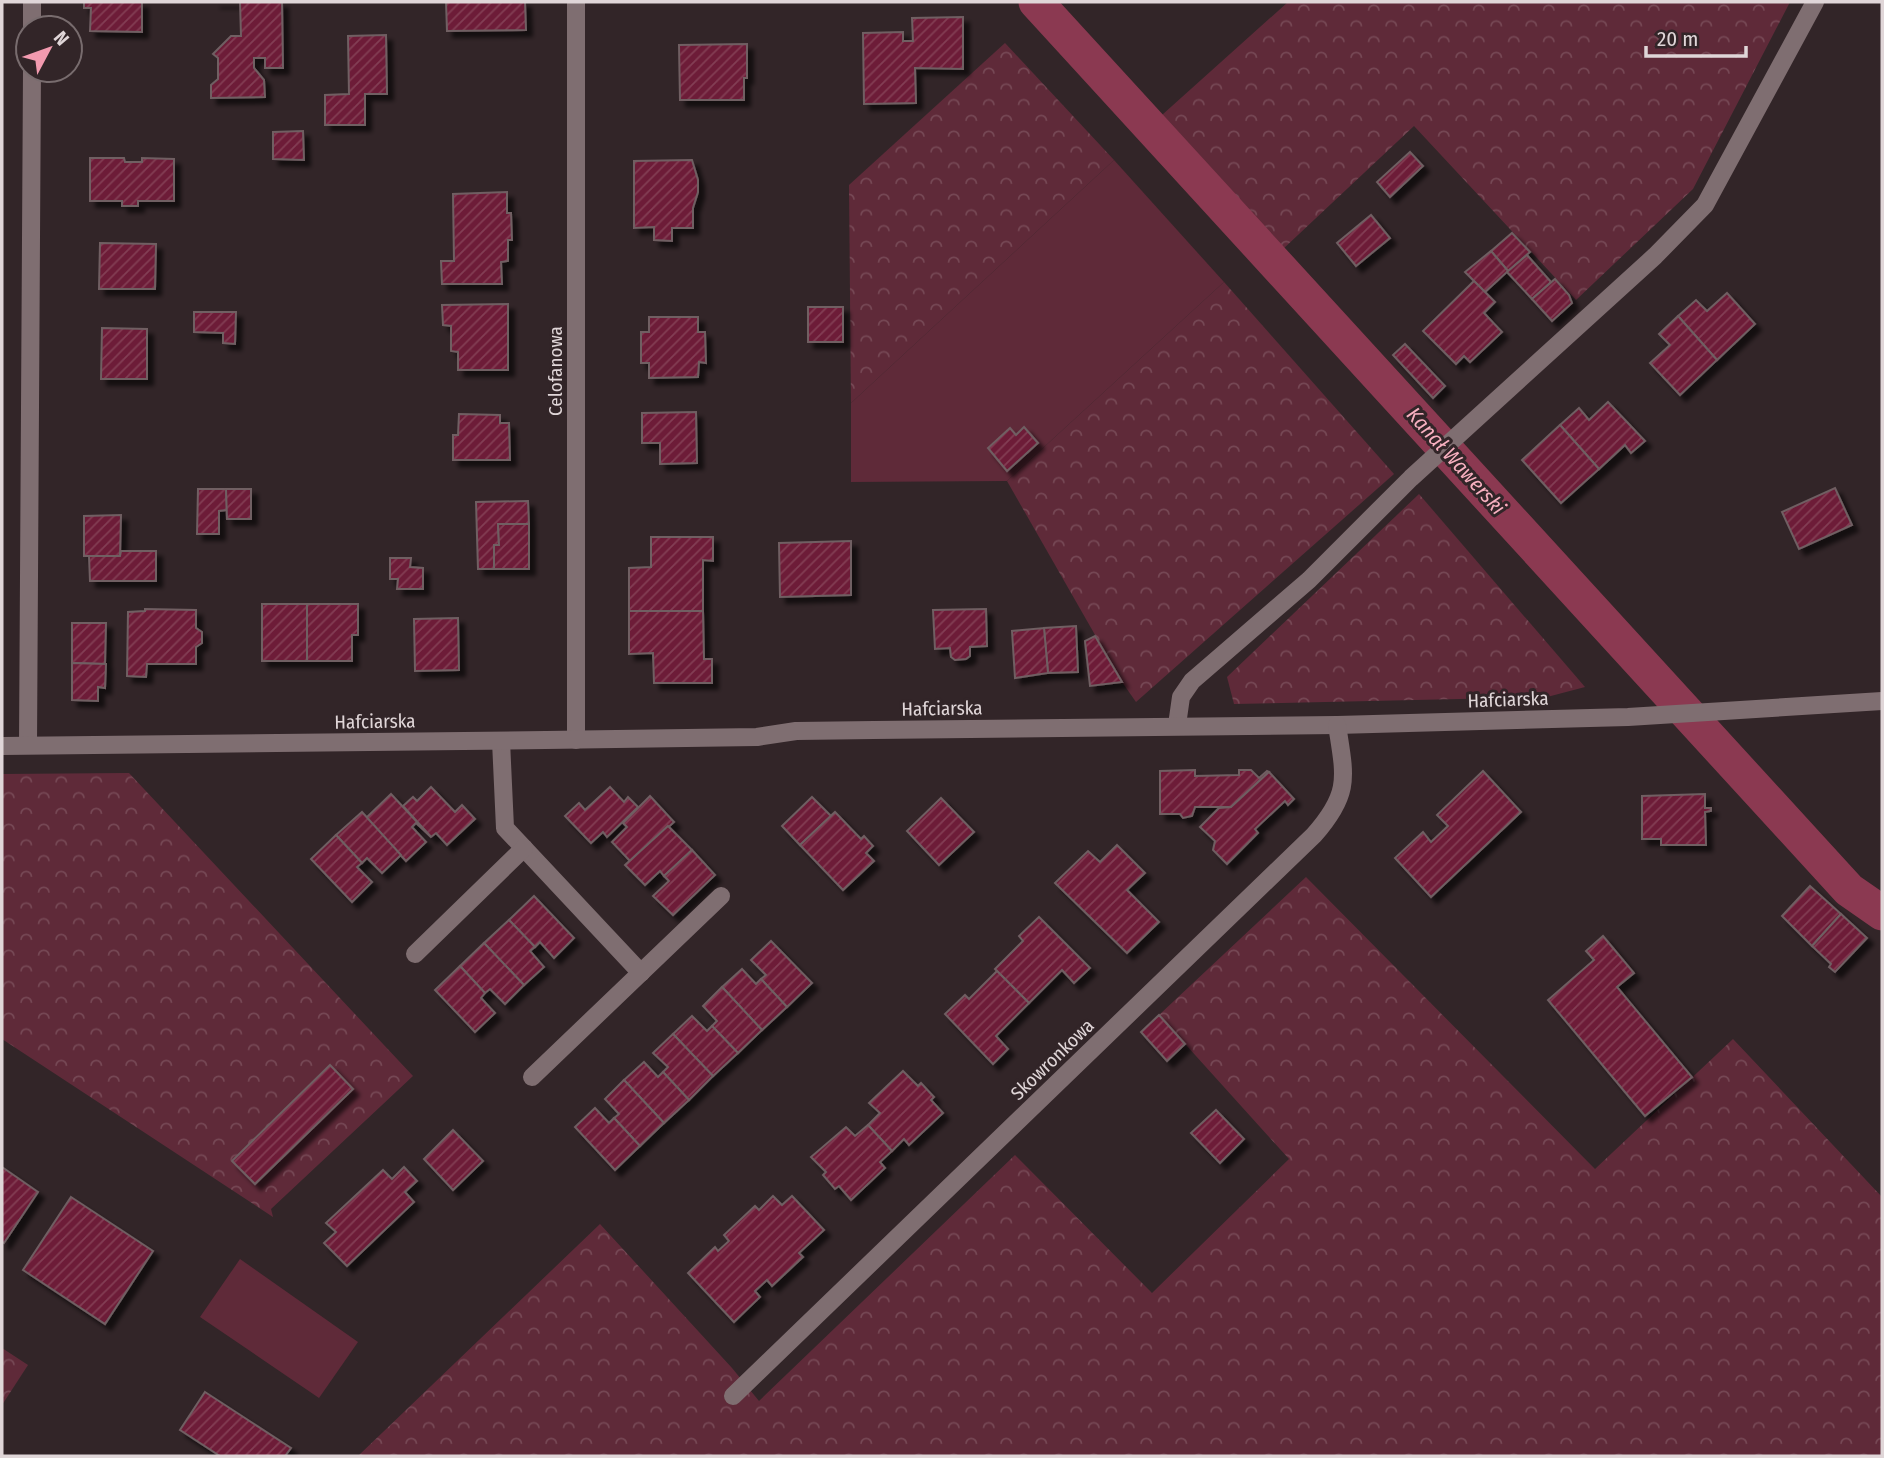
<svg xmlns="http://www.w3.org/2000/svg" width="1884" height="1458" font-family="'Fira Sans Condensed',sans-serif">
  <defs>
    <pattern id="forest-crowns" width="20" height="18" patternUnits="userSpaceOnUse" patternTransform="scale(1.75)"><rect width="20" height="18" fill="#5f2a39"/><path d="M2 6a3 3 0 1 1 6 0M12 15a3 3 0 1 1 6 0" fill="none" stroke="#764855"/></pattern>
    <pattern id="building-hatch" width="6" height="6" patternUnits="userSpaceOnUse" patternTransform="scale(1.75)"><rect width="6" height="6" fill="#6d1d38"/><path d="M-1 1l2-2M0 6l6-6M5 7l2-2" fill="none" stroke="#823d54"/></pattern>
    <filter id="shadow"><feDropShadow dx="6" dy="6" stdDeviation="2" flood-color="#0009"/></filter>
  </defs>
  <rect width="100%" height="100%" fill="#322528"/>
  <!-- green -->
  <g fill="#5f2a39">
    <path d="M 1114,160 L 1224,282 L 1007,481 L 851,482 L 851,403 Z"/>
    <path d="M 240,1259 L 358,1342 L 319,1398 L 200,1317 Z"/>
  </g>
  <!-- forest -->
  <g fill="url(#forest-crowns)">
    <path d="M 1288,2 L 1790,2 L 1693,189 L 1576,300 L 1414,126 L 1282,250 L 1162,115 Z"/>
    <path d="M 1005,43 L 1114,160 L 851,403 L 849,185 Z"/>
    <path d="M 1224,282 L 1394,474 L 1136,702 L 1122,682 L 1007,481 Z"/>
    <path d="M 1419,494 L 1585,687 L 1547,697 L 1234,704 L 1227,677 Z"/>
    <path d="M 129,773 L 413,1076 L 271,1209 L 273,1217 L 2,1039 L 2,774 Z"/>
    <path d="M 1306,877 L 1595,1169 L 1733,1039 L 1882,1197 L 1882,1456 L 358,1456 L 600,1224 L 732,1368 L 759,1401 L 1015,1155 L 1152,1293 L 1289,1159 L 1159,1015 Z"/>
    <path d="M 2,1348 L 28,1365 L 2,1405 Z"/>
  </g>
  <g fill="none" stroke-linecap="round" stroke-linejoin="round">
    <!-- canal -->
    <path stroke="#8b3951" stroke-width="35" d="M 1036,2 L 1849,890 L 1882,913"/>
  </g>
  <!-- building -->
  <g fill="url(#building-hatch)" stroke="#6f5e62" stroke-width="2" filter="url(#shadow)">
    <path d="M 84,2 L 142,2 L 142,32 L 90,31 L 91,8 L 84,8 Z"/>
    <path d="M 214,2 L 282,2 L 283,68 L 265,68 L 265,58 L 254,58 L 254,68 L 264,80 L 265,97 L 211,98 L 211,85 L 218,79 L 218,58 L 213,54 L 231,36 L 241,36 L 240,2 Z"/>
    <path d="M 446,2 L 525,2 L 526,30 L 447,31 Z"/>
    <path d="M 963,17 L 963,69 L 915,68 L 916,103 L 864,104 L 863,33 L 903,32 L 903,41 L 913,41 L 912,18 Z"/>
    <path d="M 386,35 L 387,94 L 365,94 L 365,125 L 325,125 L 325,95 L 349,94 L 348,36 Z"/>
    <path d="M 747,44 L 747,78 L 744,78 L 744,100 L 680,100 L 679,45 Z"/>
    <path d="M 303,131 L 304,160 L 273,159 L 273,132 Z"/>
    <path d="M 1410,152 L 1423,166 L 1390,197 L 1377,182 Z"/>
    <path d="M 90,158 L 124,158 L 125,162 L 142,162 L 142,158 L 174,159 L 174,201 L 138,201 L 138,206 L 122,206 L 122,201 L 90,201 Z"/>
    <path d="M 692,160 L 698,180 L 698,192 L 693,208 L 693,228 L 672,228 L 672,241 L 654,240 L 654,227 L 634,228 L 634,161 Z"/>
    <path d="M 507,192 L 507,213 L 511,213 L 512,240 L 508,240 L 508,261 L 501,262 L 502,284 L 442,284 L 441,261 L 454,261 L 453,194 Z"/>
    <path d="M 1371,215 L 1390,238 L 1356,266 L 1337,243 Z"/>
    <path d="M 1512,233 L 1530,252 L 1508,271 L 1491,251 Z"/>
    <path d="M 100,243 L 156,244 L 155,289 L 99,289 Z"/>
    <path d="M 1491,251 L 1508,271 L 1485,292 L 1465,272 Z"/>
    <path d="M 1527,255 L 1551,282 L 1532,299 L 1507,272 Z"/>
    <path d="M 1555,279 L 1569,295 L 1572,303 L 1552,321 L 1532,299 Z"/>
    <path d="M 1474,281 L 1495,302 L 1484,313 L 1502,332 L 1470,362 L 1464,356 L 1456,364 L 1423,331 Z"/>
    <path d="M 1727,293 L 1755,324 L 1717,360 L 1678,316 L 1696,300 L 1707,311 Z"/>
    <path d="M 508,304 L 508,370 L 458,370 L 458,352 L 451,351 L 451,326 L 443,325 L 442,305 Z"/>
    <rect x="808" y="307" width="35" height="35"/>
    <path d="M 194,312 L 236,312 L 235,344 L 223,343 L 223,333 L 194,332 Z"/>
    <path d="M 1678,316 L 1717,360 L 1680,395 L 1650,363 L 1670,345 L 1659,334 Z"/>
    <path d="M 649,317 L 698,317 L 698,332 L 705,332 L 706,363 L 699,362 L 698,377 L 649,378 L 649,363 L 641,363 L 641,332 L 649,332 Z"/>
    <path d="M 102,328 L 147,329 L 147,379 L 101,379 Z"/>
    <path d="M 1405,344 L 1445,386 L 1433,398 L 1393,355 Z"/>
    <path d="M 1608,402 L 1645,441 L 1631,453 L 1625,445 L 1599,469 L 1560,425 L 1579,408 L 1589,420 Z"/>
    <path d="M 696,412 L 697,463 L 660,464 L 660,443 L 642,443 L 642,413 Z"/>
    <path d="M 459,414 L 500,415 L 500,423 L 509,423 L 510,460 L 453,460 L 453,435 L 458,435 Z"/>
    <path d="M 1560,425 L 1599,469 L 1561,503 L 1522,460 Z"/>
    <path d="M 1024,427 L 1038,443 L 1007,471 L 988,448 L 1010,428 L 1016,435 Z"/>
    <path d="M 1835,488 L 1852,525 L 1799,549 L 1782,512 Z"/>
    <path d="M 198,489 L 226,489 L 227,510 L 219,511 L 219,534 L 197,534 Z"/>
    <path d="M 226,489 L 251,489 L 251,519 L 227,519 Z"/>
    <path d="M 528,501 L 529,524 L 498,524 L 499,545 L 494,545 L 494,569 L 478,569 L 476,502 Z"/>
    <path d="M 121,515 L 120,556 L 84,556 L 84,516 Z"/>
    <path d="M 498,524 L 529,524 L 529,569 L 494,569 L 494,545 L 499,545 Z"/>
    <path d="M 651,537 L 713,537 L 713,561 L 703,560 L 703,611 L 629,611 L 629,568 L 651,567 Z"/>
    <path d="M 851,541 L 851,595 L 780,597 L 779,543 Z"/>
    <path d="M 121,551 L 156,551 L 156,581 L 90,581 L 89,556 L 120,556 Z"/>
    <path d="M 390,558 L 411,558 L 410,567 L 423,568 L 423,589 L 397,589 L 398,579 L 390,579 Z"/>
    <rect x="262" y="604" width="45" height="57"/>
    <path d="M 307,604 L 358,604 L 358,635 L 352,635 L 352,661 L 307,661 Z"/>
    <path d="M 145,609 L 196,610 L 196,628 L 202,632 L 202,643 L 196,647 L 196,664 L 147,664 L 146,677 L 127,676 L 128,612 L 145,611 Z"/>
    <path d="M 986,609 L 987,646 L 970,647 L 970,656 L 966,659 L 955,660 L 951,657 L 950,648 L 935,649 L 933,610 Z"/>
    <path d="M 629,611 L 703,611 L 704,659 L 712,659 L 712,683 L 654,683 L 653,653 L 629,654 Z"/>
    <path d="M 458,618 L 459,670 L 415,671 L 414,619 Z"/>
    <path d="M 72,623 L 106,623 L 105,664 L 72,663 Z"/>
    <path d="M 1076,626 L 1078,672 L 1048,673 L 1044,628 Z"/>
    <path d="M 1044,628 L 1048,673 L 1015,678 L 1012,631 Z"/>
    <path d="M 1095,636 L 1122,682 L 1090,686 L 1085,641 Z"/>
    <path d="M 72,663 L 106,664 L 105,688 L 98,687 L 98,701 L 72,700 Z"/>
    <path d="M 1195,770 L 1195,776 L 1239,775 L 1239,770 L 1251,770 L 1259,778 L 1267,771 L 1269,772 L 1231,807 L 1195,807 L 1192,816 L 1183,818 L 1180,814 L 1160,814 L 1160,771 Z"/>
    <path d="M 1483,771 L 1521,812 L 1431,897 L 1395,858 L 1423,832 L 1431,842 L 1448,826 L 1437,815 Z"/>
    <path d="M 1269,772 L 1294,799 L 1288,805 L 1285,801 L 1255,829 L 1258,833 L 1227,864 L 1213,850 L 1215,841 L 1200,827 L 1219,808 L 1231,807 Z"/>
    <path d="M 431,787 L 455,812 L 462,805 L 475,819 L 447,845 L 436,833 L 431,837 L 403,806 L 413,797 L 417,801 Z"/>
    <path d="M 610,787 L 624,802 L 628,797 L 638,807 L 607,837 L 603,832 L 591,843 L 565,816 L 579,803 L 585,810 Z"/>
    <path d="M 391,794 L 431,837 L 416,823 L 412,827 L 426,842 L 406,861 L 366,818 Z"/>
    <path d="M 1705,794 L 1705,808 L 1711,808 L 1711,811 L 1705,812 L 1706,845 L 1661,845 L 1661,839 L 1642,839 L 1642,796 Z"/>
    <path d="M 650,796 L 674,822 L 631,862 L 612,842 L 627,827 L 623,823 Z"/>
    <path d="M 812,797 L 831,816 L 800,845 L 782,826 Z"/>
    <path d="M 941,798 L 974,832 L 939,865 L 907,831 Z"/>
    <path d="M 362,812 L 401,855 L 382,873 L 367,858 L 362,863 L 336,835 Z"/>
    <path d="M 835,812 L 861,839 L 864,836 L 873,846 L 866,853 L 874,861 L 843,890 L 800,845 Z"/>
    <path d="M 668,826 L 692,850 L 664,876 L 660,871 L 645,885 L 625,865 Z"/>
    <path d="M 336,835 L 362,863 L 357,867 L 372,882 L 352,902 L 311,859 Z"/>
    <path d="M 1117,845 L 1145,873 L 1127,890 L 1159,922 L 1127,953 L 1055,883 L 1088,851 L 1100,862 Z"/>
    <path d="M 692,850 L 715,875 L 673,915 L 653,896 L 669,881 L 664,876 Z"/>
    <path d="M 1810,886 L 1841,914 L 1812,946 L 1782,916 Z"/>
    <path d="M 534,896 L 574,938 L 554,958 L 540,942 L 535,947 L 509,920 Z"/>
    <path d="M 1841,914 L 1867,938 L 1835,972 L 1829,967 L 1831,964 L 1812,946 Z"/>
    <path d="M 1039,917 L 1090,968 L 1074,983 L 1062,970 L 1029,1003 L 995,969 L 1023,941 L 1019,936 Z"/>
    <path d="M 509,920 L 535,947 L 530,951 L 544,967 L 524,985 L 484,943 Z"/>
    <path d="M 1603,936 L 1634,973 L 1617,987 L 1692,1077 L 1645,1116 L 1548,1000 L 1594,960 L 1586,951 Z"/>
    <path d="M 771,941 L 812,983 L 787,1007 L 761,979 L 766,975 L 751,960 Z"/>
    <path d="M 484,943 L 524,985 L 505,1004 L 490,989 L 485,993 L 460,966 Z"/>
    <path d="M 460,966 L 485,993 L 481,998 L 495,1013 L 475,1032 L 435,990 Z"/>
    <path d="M 742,969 L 756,984 L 761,979 L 787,1007 L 762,1030 L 722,987 Z"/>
    <path d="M 997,971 L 1029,1003 L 996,1036 L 1008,1049 L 993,1064 L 945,1014 L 965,995 L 969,999 Z"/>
    <path d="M 722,987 L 762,1030 L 738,1053 L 712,1026 L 717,1021 L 703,1006 Z"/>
    <path d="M 1159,1015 L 1185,1044 L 1167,1061 L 1141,1032 Z"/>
    <path d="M 692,1016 L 707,1031 L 712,1026 L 738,1053 L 713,1076 L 673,1034 Z"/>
    <path d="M 673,1034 L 713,1076 L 689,1100 L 663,1072 L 668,1067 L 653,1053 Z"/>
    <path d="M 644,1062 L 658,1077 L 663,1072 L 689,1100 L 664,1123 L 624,1080 Z"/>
    <path d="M 330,1065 L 353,1089 L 255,1184 L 232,1161 Z"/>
    <path d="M 903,1071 L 918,1086 L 921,1083 L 934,1097 L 931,1100 L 943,1113 L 909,1145 L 904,1139 L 892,1151 L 868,1125 L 880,1113 L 869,1103 Z"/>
    <path d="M 624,1080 L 664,1123 L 640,1146 L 614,1118 L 619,1114 L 605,1099 Z"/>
    <path d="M 595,1108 L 609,1123 L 614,1118 L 640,1146 L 615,1170 L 575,1127 Z"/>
    <path d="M 1216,1110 L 1244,1139 L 1220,1163 L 1191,1133 Z"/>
    <path d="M 868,1125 L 892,1151 L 880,1162 L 885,1168 L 851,1200 L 839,1186 L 835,1189 L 823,1175 L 826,1172 L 811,1157 L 846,1127 L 855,1136 Z"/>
    <path d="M 453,1130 L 483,1161 L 453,1190 L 424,1159 Z"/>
    <path d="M 2,1167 L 38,1192 L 4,1243 L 2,1242 Z"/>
    <path d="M 404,1167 L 417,1181 L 405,1192 L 414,1202 L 347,1266 L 324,1243 L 336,1232 L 326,1223 L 383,1170 L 392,1179 Z"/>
    <path d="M 773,1196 L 782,1205 L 792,1196 L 824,1230 L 799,1253 L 803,1257 L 772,1286 L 767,1280 L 755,1291 L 760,1297 L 734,1322 L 688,1273 L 715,1247 L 718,1251 L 729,1241 L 724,1235 L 755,1206 L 759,1210 Z"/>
    <path d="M 71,1197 L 153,1251 L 105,1324 L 23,1270 Z"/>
    <path d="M 205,1392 L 291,1448 L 285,1456 L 220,1456 L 180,1430 Z"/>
  </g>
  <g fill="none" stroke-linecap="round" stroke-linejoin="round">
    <!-- minor -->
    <g stroke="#7f6e71" stroke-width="18">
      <path d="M 32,28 L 32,2"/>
      <path d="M 1177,725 L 1181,697 L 1192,681 L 1309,580 L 1411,478 L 1655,256 L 1705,205 L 1815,2"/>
      <path d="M 576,740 L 576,2"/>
      <path d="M 501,741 L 505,828 L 641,973"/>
      <path d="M 28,745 L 32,70"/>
      <path d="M 2,746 L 546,740 L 757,737 L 796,731 L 874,730 L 1337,725 L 1628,717 L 1882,701"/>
      <path d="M 415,954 L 524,848"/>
      <path d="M 532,1077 L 721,896"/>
      <path d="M 733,1396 L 1314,835 C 1351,793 1345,777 1337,725"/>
    </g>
  </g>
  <g text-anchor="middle" stroke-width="6" stroke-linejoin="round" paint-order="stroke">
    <!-- street labels -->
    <g font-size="19" fill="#e0d6d8" stroke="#322528">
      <text transform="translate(555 371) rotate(-90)" y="7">Celofanowa</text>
      <text transform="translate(1508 699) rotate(-2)" y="7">Hafciarska</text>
      <text transform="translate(942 708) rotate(-1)" y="7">Hafciarska</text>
      <text transform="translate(375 721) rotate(-1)" y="7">Hafciarska</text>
      <text transform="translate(1052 1059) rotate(-44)" y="7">Skowronkowa</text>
    </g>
    <!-- water labels -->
    <g font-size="21" font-style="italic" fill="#f8b0c0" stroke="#322528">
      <text transform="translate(1456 461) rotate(48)" y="7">Kanał Wawerski</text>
    </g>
  </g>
  <!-- border -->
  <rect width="1884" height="1458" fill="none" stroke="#e0d6d8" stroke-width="7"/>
  <!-- north arrow -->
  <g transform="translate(49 49) rotate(49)"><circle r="33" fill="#322528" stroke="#786c6e" stroke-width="2"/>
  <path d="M0-5L12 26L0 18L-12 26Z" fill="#f29aaf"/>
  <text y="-10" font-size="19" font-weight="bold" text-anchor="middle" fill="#e0d6d8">N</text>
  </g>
  <!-- scale -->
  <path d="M1646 46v10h100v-10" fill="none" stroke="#e0d6d8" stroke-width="3.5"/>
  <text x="1657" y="46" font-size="21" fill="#e0d6d8" stroke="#322528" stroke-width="5" paint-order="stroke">20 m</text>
</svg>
